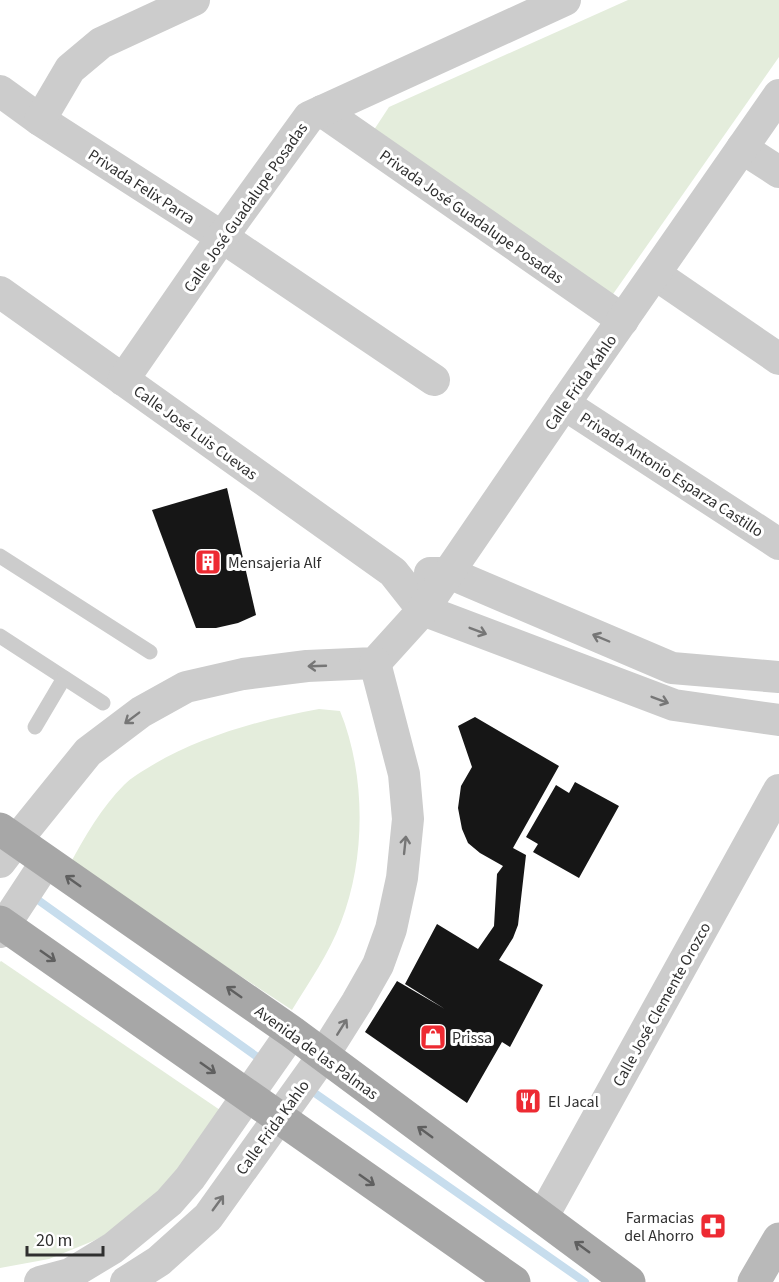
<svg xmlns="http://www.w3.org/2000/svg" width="779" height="1282" font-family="'Source Sans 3',sans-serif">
  <rect width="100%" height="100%" fill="#fff"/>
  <!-- green -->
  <g fill="#e4eddc">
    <path d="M 628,0 L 779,0 L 779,57 L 604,307 L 366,142 L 389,107 Z"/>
    <path d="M 319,709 L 340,711 C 366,774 366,859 341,922 C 329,954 309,982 292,1010 L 70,864 C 85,836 102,807 124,785 C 131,778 139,773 146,769 C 195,738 262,719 319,709 Z"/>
    <path d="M 1,961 L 220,1110 L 187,1162 L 126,1224 L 93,1241 L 49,1259 L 0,1268 L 0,962 Z"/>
  </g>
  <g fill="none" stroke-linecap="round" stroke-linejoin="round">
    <!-- stream -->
    <g stroke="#c7dded" stroke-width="8">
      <path d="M 31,895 L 263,1061"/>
      <path d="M 309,1089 L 585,1282"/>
    </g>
  </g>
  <!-- building -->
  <g fill="#161616">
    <path d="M 227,488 L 256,615 L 238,623 L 216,628 L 196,628 L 152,510 Z"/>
    <path d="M 475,717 L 559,766 L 513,848 L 526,855 L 518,925 L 513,938 L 499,960 L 543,985 L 510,1047 L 502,1042 L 467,1103 L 365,1032 L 397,981 L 445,1009 L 405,984 L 437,924 L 478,949 L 494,926 L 497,874 L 503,866 L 480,853 L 468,843 L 462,829 L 458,808 L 461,786 L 472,767 L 458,726 Z"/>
    <path d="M 575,782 L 619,806 L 579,878 L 533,852 L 538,844 L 526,837 L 556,785 L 569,793 Z"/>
  </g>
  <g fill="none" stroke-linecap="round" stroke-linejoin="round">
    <!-- lane -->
    <g stroke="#ccc" stroke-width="15">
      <path d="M 0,556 L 150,652"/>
      <path d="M 0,636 L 103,703"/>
      <path d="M 35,727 L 64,678"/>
    </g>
    <!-- street -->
    <g stroke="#ccc" stroke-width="32">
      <path d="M 0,91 L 40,120 L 222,237 L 434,380"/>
      <path d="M 322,111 L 623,320"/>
      <path d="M 40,120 L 70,69 L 101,43 L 194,0"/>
      <path d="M 742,148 L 779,172"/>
      <path d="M 655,274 L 779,359"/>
      <path d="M 0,292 L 393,572 L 423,610 L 674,705 L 779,720"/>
      <path d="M 123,380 L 222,237 L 309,117 L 565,0"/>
      <path d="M 564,404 L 779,544"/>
      <path d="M 430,573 L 449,573 L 672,668 L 779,677"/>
      <path d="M 0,862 L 16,841 L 88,752 L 141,712 L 186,687 L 243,674 L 307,666 L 375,663 L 423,610 L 564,404 L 779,95"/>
      <path d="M 0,932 L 46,862"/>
      <path d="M 542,1218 L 779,790"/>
      <path d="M 40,1282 L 70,1274 L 113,1248 L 169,1202 L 190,1178 L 292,1032"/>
      <path d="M 126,1282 L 159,1261 L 208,1217 L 323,1056 L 357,1002 L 378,965 L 391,929 L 402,878 L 408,819 L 404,774 L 375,663"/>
    </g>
    <!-- secondary -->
    <path stroke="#b9b9b9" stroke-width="33" d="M 754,1282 L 779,1239"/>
    <!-- primary -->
    <g stroke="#a7a7a7" stroke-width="33">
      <path d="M 0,829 L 292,1032 L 629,1282"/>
      <path d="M 0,922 L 514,1282"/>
    </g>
  </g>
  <!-- one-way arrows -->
  <defs><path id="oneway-shaft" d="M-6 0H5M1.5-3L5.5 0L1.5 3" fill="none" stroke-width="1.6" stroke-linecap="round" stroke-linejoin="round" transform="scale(1.5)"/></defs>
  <g stroke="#767676">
    <use href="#oneway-shaft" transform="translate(478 631) rotate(21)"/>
    <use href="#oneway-shaft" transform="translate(601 638) rotate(-157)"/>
    <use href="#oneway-shaft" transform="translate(317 666) rotate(178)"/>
    <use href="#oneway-shaft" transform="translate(660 700) rotate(21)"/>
    <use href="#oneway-shaft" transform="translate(132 718) rotate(143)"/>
    <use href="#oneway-shaft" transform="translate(405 845) rotate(-84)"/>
    <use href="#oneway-shaft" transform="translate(342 1027) rotate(-58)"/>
    <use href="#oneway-shaft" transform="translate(218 1203) rotate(-54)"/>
  </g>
  <g stroke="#5f5f5f">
    <use href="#oneway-shaft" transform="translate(73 881) rotate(-145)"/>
    <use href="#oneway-shaft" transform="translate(48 956) rotate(35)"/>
    <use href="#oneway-shaft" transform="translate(234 992) rotate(-145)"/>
    <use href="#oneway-shaft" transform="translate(208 1068) rotate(35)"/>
    <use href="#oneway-shaft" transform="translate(425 1132) rotate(-144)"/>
    <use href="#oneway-shaft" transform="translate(367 1180) rotate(35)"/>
    <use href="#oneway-shaft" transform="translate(582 1247) rotate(-144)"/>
  </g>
  <!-- icons -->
  <defs>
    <symbol id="building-square" viewBox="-11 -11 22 22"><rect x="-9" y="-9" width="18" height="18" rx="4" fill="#ed2a32" stroke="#fff"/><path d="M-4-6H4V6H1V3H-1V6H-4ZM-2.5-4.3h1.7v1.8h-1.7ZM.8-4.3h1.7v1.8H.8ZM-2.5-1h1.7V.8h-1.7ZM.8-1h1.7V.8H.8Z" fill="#fff"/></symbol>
    <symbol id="shop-square" viewBox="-11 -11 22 22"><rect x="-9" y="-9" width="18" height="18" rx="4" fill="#ed2a32" stroke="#fff"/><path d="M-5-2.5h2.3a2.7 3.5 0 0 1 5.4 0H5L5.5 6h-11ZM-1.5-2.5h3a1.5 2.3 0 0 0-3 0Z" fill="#fff"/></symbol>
    <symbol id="restaurant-square" viewBox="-11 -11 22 22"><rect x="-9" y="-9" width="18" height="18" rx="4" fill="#ed2a32" stroke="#fff"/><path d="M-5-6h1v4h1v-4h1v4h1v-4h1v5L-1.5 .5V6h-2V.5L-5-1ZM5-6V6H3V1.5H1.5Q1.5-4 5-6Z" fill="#fff"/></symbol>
    <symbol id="pharmacy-square" viewBox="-11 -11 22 22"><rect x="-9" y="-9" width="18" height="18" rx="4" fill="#ed2a32" stroke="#fff"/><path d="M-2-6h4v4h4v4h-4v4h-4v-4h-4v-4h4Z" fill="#fff"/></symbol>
  </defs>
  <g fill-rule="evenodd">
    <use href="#building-square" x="193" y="547" width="30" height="30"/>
    <use href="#shop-square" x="418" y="1022" width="30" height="30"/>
    <use href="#restaurant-square" x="513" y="1086" width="30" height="30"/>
    <use href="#pharmacy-square" x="698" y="1211" width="30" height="30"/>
  </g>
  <g text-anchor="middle" stroke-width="6" stroke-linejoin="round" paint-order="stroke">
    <!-- street labels -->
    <g font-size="16" fill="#2f2f2f" stroke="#fff">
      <text transform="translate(142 186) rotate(33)" y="6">Privada Felix Parra</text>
      <text transform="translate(245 207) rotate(-55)" y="6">Calle José Guadalupe Posadas</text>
      <text transform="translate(472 216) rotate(35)" y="6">Privada José Guadalupe Posadas</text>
      <text transform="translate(580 382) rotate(-55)" y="6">Calle Frida Kahlo</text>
      <text transform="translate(196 432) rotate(36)" y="6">Calle José Luis Cuevas</text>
      <text transform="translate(672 474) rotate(33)" y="6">Privada Antonio Esparza Castillo</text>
      <text transform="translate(661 1004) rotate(-61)" y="6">Calle José Clemente Orozco</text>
      <text transform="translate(317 1052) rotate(36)" y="6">Avenida de las Palmas</text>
      <text transform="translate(272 1127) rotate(-54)" y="6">Calle Frida Kahlo</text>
    </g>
    <!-- poi labels -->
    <g font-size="16" fill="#2f2f2f" stroke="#fff" text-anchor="start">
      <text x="228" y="568">Mensajeria Alf</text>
      <text x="452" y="1043">Prissa</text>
      <text x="548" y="1107">El Jacal</text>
      <text x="694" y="1223" text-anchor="end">Farmacias<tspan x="694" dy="18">del Ahorro</tspan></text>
    </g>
  </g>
  <!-- scale -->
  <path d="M27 1246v9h76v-9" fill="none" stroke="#2f2f2f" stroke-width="3"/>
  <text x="36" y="1246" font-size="18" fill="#2f2f2f" stroke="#ffffff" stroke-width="4.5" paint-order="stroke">20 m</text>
</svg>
